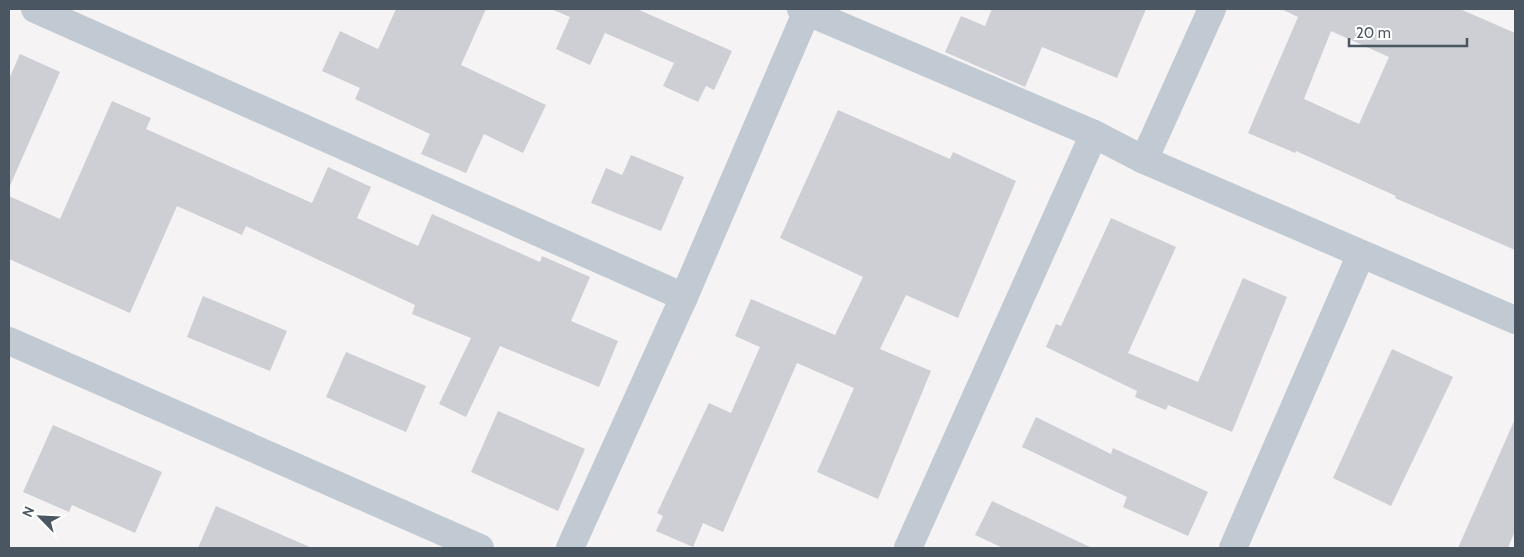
<svg xmlns="http://www.w3.org/2000/svg" width="1524" height="557" font-family="Cabin,sans-serif">
  <rect width="100%" height="100%" fill="#f5f3f3"/>
  <!-- building -->
  <g fill="#cdcfd5" fill-rule="evenodd">
    <path d="M 396,9 L 486,9 L 461,65 L 546,105 L 523,153 L 484,134 L 466,173 L 421,154 L 430,134 L 355,99 L 360,88 L 322,71 L 340,31 L 378,49 Z"/>
    <path d="M 551,9 L 637,9 L 732,51 L 714,90 L 706,86 L 698,102 L 663,86 L 674,63 L 605,33 L 590,65 L 556,49 L 570,17 Z"/>
    <path d="M 992,9 L 1146,9 L 1117,78 L 1042,47 L 1025,87 L 945,52 L 961,16 L 985,26 Z"/>
    <path d="M 1281,9 L 1460,9 L 1515,33 L 1515,250 L 1395,198 L 1396,196 L 1296,151 L 1295,153 L 1248,133 L 1298,17 ZM 1331,31 L 1389,57 L 1359,124 L 1304,99 Z"/>
    <path d="M 20,54 L 60,72 L 9,188 L 9,79 Z"/>
    <path d="M 112,101 L 151,118 L 146,129 L 312,203 L 328,167 L 371,187 L 357,218 L 418,246 L 432,214 L 540,262 L 542,256 L 590,277 L 571,321 L 618,341 L 599,387 L 500,346 L 466,417 L 439,404 L 471,338 L 412,314 L 415,305 L 246,226 L 242,235 L 177,206 L 130,313 L 9,259 L 9,196 L 60,219 Z"/>
    <path d="M 838,110 L 950,159 L 953,152 L 1016,181 L 958,318 L 906,295 L 880,349 L 931,371 L 878,499 L 817,472 L 854,388 L 797,363 L 723,532 L 703,523 L 693,547 L 656,531 L 663,516 L 657,513 L 709,403 L 731,413 L 760,347 L 735,336 L 751,299 L 835,335 L 863,277 L 780,238 Z"/>
    <path d="M 631,155 L 684,177 L 661,231 L 591,203 L 606,168 L 622,175 Z"/>
    <path d="M 1111,218 L 1176,247 L 1128,353 L 1198,382 L 1243,278 L 1287,297 L 1232,432 L 1168,405 L 1166,410 L 1135,397 L 1137,391 L 1046,347 L 1056,324 L 1061,326 Z"/>
    <path d="M 203,296 L 287,331 L 270,371 L 187,337 Z"/>
    <path d="M 1392,349 L 1453,377 L 1391,506 L 1333,478 Z"/>
    <path d="M 346,352 L 426,386 L 406,432 L 326,397 Z"/>
    <path d="M 498,411 L 585,449 L 558,511 L 471,472 Z"/>
    <path d="M 1036,417 L 1111,454 L 1113,448 L 1208,492 L 1188,536 L 1123,507 L 1127,497 L 1022,447 Z"/>
    <path d="M 1515,419 L 1515,531 L 1508,548 L 1458,548 Z"/>
    <path d="M 53,425 L 162,472 L 135,533 L 72,505 L 69,512 L 23,492 Z"/>
    <path d="M 992,501 L 1092,548 L 1003,548 L 975,535 Z"/>
    <path d="M 216,506 L 312,548 L 198,548 Z"/>
  </g>
  <g fill="none" stroke-linecap="round" stroke-linejoin="round">
    <!-- minor -->
    <g stroke="#c1cad2" stroke-width="28">
      <path d="M 35,9 L 684,297"/>
      <path d="M 801,9 L 1094,134 L 1144,160 L 1515,320"/>
      <path d="M 1144,160 L 1212,9"/>
      <path d="M 9,341 L 480,548"/>
      <path d="M 570,548 L 684,297 L 807,11"/>
      <path d="M 908,548 L 1094,134"/>
      <path d="M 1233,548 L 1361,254"/>
    </g>
  </g>
  <!-- border -->
  <rect width="1524" height="557" fill="none" stroke="#4a5661" stroke-width="20"/>
  <!-- north arrow -->
  <g transform="translate(40 517) rotate(294)" stroke="#ffffff" stroke-width="4" paint-order="stroke">
  <path d="M0-4L9 19L0 12L-9 19Z" fill="#4a5661"/>
  <text y="-8" font-size="14" font-weight="bold" text-anchor="middle" fill="#4a5661">N</text>
  </g>
  <!-- scale -->
  <path d="M1349 38v8h118v-8" fill="none" stroke="#4a5661" stroke-width="2.5"/>
  <text x="1356" y="38" font-size="15" fill="#4a5661" stroke="#ffffff" stroke-width="4" paint-order="stroke">20 m</text>
</svg>
